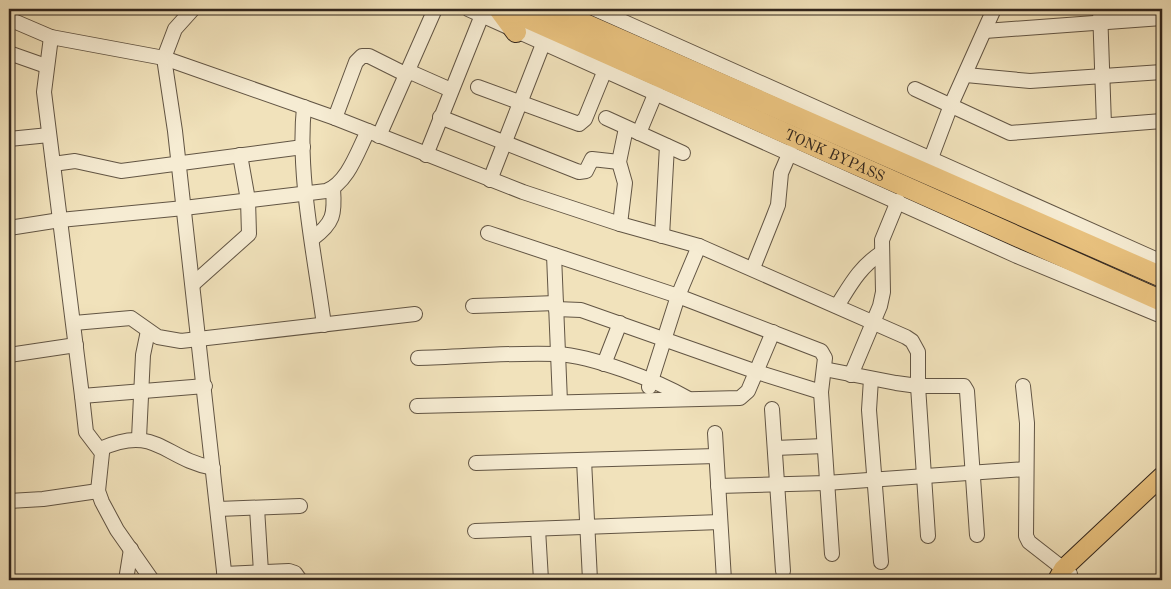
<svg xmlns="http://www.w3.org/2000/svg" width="1171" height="589" font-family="'Old Standard TT',serif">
  <rect width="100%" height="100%" fill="#f1e2bb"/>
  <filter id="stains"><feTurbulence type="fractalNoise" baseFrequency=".004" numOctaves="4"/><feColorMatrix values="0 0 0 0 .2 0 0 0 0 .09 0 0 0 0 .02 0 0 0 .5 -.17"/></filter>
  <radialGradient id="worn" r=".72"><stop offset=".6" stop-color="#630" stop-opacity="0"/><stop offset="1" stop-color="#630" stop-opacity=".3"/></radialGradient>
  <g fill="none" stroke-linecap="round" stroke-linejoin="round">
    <defs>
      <g id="minor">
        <path d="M 193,9 L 175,29 L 164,58 L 175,131 L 225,580"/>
        <path d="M 468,9 L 1017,256 L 1162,316"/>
        <path d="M 595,9 L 1162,262"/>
        <path d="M 1100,9 L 1104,125"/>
        <path d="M 9,19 L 51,37 L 164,58 L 335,118 L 523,192 L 620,224 L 699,246 L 906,337 L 912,341 L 918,352 L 918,386 L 928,536"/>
        <path d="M 985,31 L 1162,18"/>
        <path d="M 51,37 L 44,92 L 82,396 L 86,432 L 102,453 L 98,491 L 102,502 L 117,530 L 152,580"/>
        <path d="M 9,53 L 46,66"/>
        <path d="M 408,71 L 451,90"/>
        <path d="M 966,75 L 1030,81 L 1162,72"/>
        <path d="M 478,87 L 579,124 L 585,119 L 605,70"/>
        <path d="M 915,89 L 1010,133 L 1162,121"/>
        <path d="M 304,107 C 297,175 315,257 324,325"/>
        <path d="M 440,117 L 579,172 L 586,171 L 592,159 L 619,162"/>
        <path d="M 335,118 L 356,62 L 362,56 L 369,56 L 407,75"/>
        <path d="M 606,118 L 683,153"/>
        <path d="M 639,133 L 656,92"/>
        <path d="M 379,136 L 435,9"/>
        <path d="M 9,139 L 49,135"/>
        <path d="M 426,155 L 482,15"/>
        <path d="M 931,158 L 951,105 L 994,9"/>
        <path d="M 53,164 L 75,161 L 121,171 L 303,147"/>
        <path d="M 490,180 L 543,44"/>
        <path d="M 620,224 L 625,183 L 619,162 L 626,128"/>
        <path d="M 9,228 L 60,220 L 184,208 L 326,191 C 348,183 358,150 368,131"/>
        <path d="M 488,233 L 678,296 L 821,351 L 825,358 L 821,392 L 832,554"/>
        <path d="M 662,236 L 667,146"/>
        <path d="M 312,239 C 334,223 335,214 333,188"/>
        <path d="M 554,255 L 560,402"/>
        <path d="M 753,268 L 773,218 L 778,205 L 781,173 L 790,152"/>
        <path d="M 193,284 L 249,234 L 248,200 L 240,155"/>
        <path d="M 473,306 L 556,303"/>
        <path d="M 837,306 C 851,284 859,268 881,253"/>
        <path d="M 556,309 L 581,310 L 757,372 L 821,392"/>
        <path d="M 74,323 L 131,318 L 158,337 L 181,341 L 415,314"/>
        <path d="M 9,355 L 76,345"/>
        <path d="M 418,358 C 464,357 511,352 557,354 C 592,356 656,380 687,398"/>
        <path d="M 604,364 L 620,323"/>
        <path d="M 824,369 L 896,383 L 918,386 L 964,386 L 967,391 L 977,535"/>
        <path d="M 851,375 L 880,306 L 883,292 L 882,240 L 898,201"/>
        <path d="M 871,379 L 869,410 L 881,562"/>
        <path d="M 1023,386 L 1027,423 L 1026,536 L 1029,542 L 1070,574"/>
        <path d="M 649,387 L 678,296 L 699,246"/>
        <path d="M 82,396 L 205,386"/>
        <path d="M 417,406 L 740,398 L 748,391 L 773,332"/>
        <path d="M 772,409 L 783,571"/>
        <path d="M 715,433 L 724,580"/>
        <path d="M 139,438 L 143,355 L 148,331"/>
        <path d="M 775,448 L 824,446"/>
        <path d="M 100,449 C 157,424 162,458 213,468"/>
        <path d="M 584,460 L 590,580"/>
        <path d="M 476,463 L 716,456"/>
        <path d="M 718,486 L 826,483 L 1026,469"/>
        <path d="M 9,501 L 43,499 L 98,491"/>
        <path d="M 257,508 L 261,572"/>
        <path d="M 218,509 L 300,506"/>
        <path d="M 538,529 L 541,580"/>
        <path d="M 475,531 L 720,522"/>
        <path d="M 224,574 L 289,571 L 295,573 L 300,580"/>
        <path d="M 126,580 L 131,549"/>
      </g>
      <path id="major" d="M 1057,580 L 1063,569 L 1162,476"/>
      <g id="highway">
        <path d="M 499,9 L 516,32"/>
        <path id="s1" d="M 507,9 L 1162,301"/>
        <path d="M 551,9 L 1162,277"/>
      </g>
    </defs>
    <!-- minor casing -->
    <use href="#minor" stroke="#625544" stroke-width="16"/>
    <!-- major casing -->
    <use href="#major" stroke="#32261d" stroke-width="20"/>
    <!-- highway casing -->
    <use href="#highway" stroke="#32261d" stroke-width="22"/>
    <!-- minor -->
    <use href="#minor" stroke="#f6ecd3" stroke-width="14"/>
    <!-- major -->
    <use href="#major" stroke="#e8c17e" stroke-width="18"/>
    <!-- highway -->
    <use href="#highway" stroke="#e8c17e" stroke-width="20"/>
  </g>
  <g text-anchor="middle" stroke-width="4" stroke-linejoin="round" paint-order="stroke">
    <!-- street labels -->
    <g font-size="15" fill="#32261d" stroke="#f6ecd3">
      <text dy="5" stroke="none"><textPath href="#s1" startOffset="359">TONK BYPASS</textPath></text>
    </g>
  </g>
  <!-- margin -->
  <rect width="1171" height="589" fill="none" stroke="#f1e2bb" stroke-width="30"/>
  <rect x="10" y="10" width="1151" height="569" fill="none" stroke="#32261d" stroke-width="2.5"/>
  <rect x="15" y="15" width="1141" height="559" fill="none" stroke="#32261d"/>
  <rect width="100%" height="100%" filter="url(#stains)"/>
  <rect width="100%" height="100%" fill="url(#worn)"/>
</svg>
